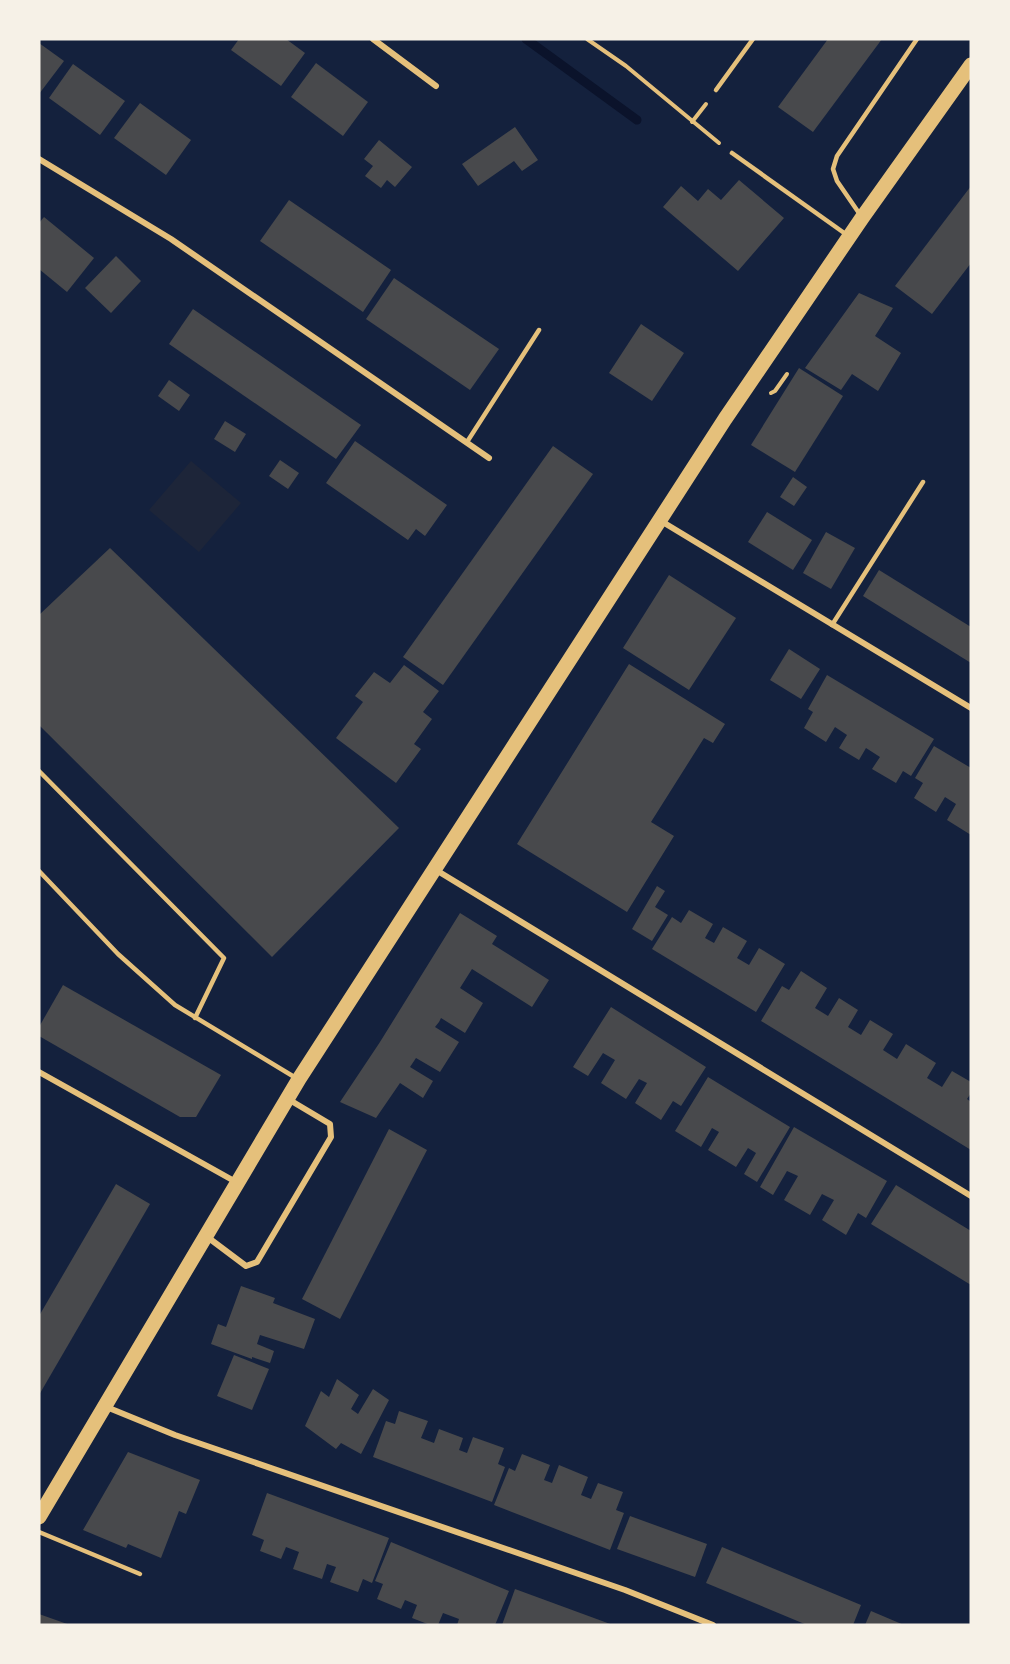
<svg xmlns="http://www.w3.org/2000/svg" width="1010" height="1664" font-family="'Work Sans',sans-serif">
  <rect width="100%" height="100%" fill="#14213d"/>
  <!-- green -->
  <path fill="#1d2539" d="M 191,461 L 241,503 L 199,552 L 149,510 Z"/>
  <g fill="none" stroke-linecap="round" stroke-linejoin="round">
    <!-- stream -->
    <path stroke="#0b132b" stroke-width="9" d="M 526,39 L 637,120"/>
  </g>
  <!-- building -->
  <g fill="#48494c">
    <path d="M 239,39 L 286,39 L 305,53 L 281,86 L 231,50 Z"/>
    <path d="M 828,39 L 882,39 L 813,132 L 778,107 Z"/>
    <path d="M 39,43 L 64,61 L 39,94 Z"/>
    <path d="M 316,63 L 368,102 L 343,136 L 291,97 Z"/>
    <path d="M 73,64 L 125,101 L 100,135 L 49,98 Z"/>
    <path d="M 140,103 L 191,140 L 166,175 L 114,138 Z"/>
    <path d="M 515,127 L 538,160 L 522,171 L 514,161 L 478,186 L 462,164 Z"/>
    <path d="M 379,140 L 412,167 L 395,187 L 387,180 L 381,188 L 365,176 L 373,166 L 364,159 Z"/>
    <path d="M 739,180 L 784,218 L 738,271 L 663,207 L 681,186 L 698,201 L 708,189 L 721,200 Z"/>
    <path d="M 971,186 L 971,263 L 932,314 L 895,286 Z"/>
    <path d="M 289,200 L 391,270 L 363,312 L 260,241 Z"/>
    <path d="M 44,217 L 94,258 L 67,292 L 39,269 L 39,223 Z"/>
    <path d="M 116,256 L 141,281 L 111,313 L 85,288 Z"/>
    <path d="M 394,278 L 499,349 L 470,390 L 366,319 Z"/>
    <path d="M 859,293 L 893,308 L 875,336 L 901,353 L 878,391 L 852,374 L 841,390 L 805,368 Z"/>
    <path d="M 193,309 L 361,425 L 336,459 L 169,344 Z"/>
    <path d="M 641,324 L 684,353 L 652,401 L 609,373 Z"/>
    <path d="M 799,368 L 843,396 L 795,472 L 751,445 Z"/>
    <path d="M 169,380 L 190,395 L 179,411 L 158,396 Z"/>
    <path d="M 225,421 L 246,434 L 235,452 L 214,439 Z"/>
    <path d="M 355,441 L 447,505 L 425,536 L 416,529 L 408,540 L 326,483 Z"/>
    <path d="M 553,446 L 593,474 L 443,685 L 403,657 Z"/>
    <path d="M 280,460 L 299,473 L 288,489 L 269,476 Z"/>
    <path d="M 793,477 L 807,487 L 794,506 L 780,497 Z"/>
    <path d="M 767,512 L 812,540 L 793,570 L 748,542 Z"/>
    <path d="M 826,532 L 855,548 L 831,589 L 803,573 Z"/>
    <path d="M 110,548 L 399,828 L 272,957 L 39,725 L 39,615 Z"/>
    <path d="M 879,570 L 971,627 L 971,663 L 863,596 Z"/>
    <path d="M 669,575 L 736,618 L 689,690 L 623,648 Z"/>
    <path d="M 789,649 L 820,669 L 801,699 L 770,680 Z"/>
    <path d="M 629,664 L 725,724 L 713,743 L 704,738 L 651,822 L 674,836 L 627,912 L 517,844 Z"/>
    <path d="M 404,665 L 439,691 L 423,712 L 432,719 L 414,744 L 421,749 L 396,783 L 336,738 L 363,702 L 355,696 L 374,672 L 390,683 Z"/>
    <path d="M 827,675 L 934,739 L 911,776 L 903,771 L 896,783 L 872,769 L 880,757 L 866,748 L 859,760 L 839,748 L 847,735 L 835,727 L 826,742 L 804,728 L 813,712 L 808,709 Z"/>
    <path d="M 934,746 L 971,768 L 971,835 L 947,820 L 956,804 L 945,797 L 936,812 L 914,798 L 923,783 L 915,778 Z"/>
    <path d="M 657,886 L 665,891 L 655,907 L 668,915 L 652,941 L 632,929 Z"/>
    <path d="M 689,910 L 713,924 L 705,938 L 714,943 L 723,927 L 747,941 L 737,958 L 749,965 L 759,948 L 785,964 L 756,1012 L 652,949 L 672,917 L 681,923 Z"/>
    <path d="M 460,913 L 497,936 L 492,944 L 549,980 L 532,1007 L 472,969 L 460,988 L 483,1003 L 465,1033 L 441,1018 L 439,1022 L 435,1027 L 459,1042 L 440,1072 L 416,1058 L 410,1067 L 433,1081 L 423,1098 L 400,1083 L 376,1118 L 340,1102 L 380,1042 Z"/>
    <path d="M 801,971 L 827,988 L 815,1008 L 828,1016 L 839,998 L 858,1010 L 848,1027 L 861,1035 L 870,1020 L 893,1034 L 883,1050 L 897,1059 L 906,1044 L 936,1063 L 927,1078 L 942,1087 L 952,1071 L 971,1082 L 971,1093 L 967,1099 L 971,1102 L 971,1150 L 761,1021 L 782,986 L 789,990 Z"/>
    <path d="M 63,985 L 221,1075 L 196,1117 L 180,1117 L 39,1036 L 39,1027 Z"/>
    <path d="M 611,1007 L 706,1067 L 681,1106 L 673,1101 L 661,1120 L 635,1103 L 647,1083 L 639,1079 L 626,1099 L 601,1083 L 615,1060 L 603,1053 L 588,1076 L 573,1067 Z"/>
    <path d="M 708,1077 L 790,1127 L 757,1182 L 744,1174 L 756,1153 L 748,1148 L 736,1167 L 708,1150 L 719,1132 L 712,1128 L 701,1147 L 675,1131 Z"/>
    <path d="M 794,1127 L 887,1181 L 866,1218 L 858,1213 L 846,1235 L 822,1220 L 834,1200 L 822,1194 L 810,1215 L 784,1200 L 798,1176 L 787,1171 L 773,1195 L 760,1187 Z"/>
    <path d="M 389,1129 L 427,1150 L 340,1319 L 302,1299 Z"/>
    <path d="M 116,1184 L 150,1204 L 39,1395 L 39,1316 Z"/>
    <path d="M 896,1185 L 971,1231 L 971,1285 L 871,1224 Z"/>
    <path d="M 241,1286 L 275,1298 L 273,1303 L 315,1319 L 304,1349 L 260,1335 L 257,1344 L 274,1351 L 270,1363 L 252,1357 L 252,1359 L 211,1344 L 218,1324 L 226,1327 Z"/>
    <path d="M 234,1355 L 269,1369 L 252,1410 L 217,1396 Z"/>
    <path d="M 337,1379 L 359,1395 L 351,1409 L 358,1414 L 373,1389 L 389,1400 L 361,1454 L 341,1443 L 336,1449 L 305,1426 L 321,1391 L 329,1397 Z"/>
    <path d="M 399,1411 L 428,1421 L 421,1438 L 434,1443 L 439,1429 L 463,1438 L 459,1450 L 467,1453 L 473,1437 L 504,1448 L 498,1464 L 505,1467 L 492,1502 L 373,1457 L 386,1421 L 395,1424 Z"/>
    <path d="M 128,1452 L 200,1480 L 186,1514 L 179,1511 L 161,1558 L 128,1544 L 126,1548 L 83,1530 Z"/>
    <path d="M 522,1454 L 550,1465 L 544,1480 L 552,1483 L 559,1465 L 588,1477 L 581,1495 L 591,1499 L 598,1483 L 623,1492 L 616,1510 L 624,1513 L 610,1550 L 494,1505 L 509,1468 L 515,1471 Z"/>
    <path d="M 267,1493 L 389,1538 L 372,1583 L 363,1579 L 358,1592 L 330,1582 L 336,1567 L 327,1564 L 322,1579 L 293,1569 L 299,1552 L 286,1547 L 281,1559 L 260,1551 L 264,1540 L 252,1535 Z"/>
    <path d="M 630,1516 L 707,1544 L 695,1577 L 617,1549 Z"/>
    <path d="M 391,1542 L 509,1591 L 495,1625 L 457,1625 L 459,1619 L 443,1613 L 438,1625 L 430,1625 L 412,1618 L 417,1605 L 405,1600 L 401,1609 L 377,1599 L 383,1584 L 375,1581 Z"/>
    <path d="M 722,1547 L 861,1605 L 853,1625 L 807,1625 L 706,1583 Z"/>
    <path d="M 515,1589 L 613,1625 L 502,1625 Z"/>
    <path d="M 871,1611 L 904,1625 L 865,1625 Z"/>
    <path d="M 39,1614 L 70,1625 L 39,1625 Z"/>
  </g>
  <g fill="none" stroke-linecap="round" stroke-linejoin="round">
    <!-- path -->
    <g stroke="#e5c07b" stroke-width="4">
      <path d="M 587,39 L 626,66 L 719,143"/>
      <path d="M 692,122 L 706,104"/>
      <path d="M 771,393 L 775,391 L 787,374"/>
    </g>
    <!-- service -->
    <g stroke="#e5c07b" stroke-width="4.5">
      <path d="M 716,90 L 753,39"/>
      <path d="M 732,153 L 847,235"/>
      <path d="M 861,216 L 837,181 L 833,169 L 837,156 L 917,39"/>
      <path d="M 467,442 L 539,330"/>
      <path d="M 832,625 L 923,482"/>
      <path d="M 39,771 L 224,958 L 195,1018"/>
      <path d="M 39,871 L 118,954 L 175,1005 L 296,1078"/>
      <path d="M 39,1532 L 140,1574"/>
    </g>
    <!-- minor -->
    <g stroke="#e5c07b" stroke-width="6">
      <path d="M 373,39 L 436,86"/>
      <path d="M 39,159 L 171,239 L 489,458"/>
      <path d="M 661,521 L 971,708"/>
      <path d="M 436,870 L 971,1196"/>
      <path d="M 39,1072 L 236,1182"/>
      <path d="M 206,1236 L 246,1266 L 257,1262 L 331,1137 L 330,1124 L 288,1099"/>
      <path d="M 104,1406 L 175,1435 L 625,1590 L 713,1625"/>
    </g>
    <!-- primary -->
    <path stroke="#e5c07b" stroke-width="15" d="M 39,1517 L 299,1079 L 725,419 L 862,218 L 971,65"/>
  </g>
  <!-- border -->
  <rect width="1010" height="1664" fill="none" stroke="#f6f1e7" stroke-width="81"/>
</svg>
